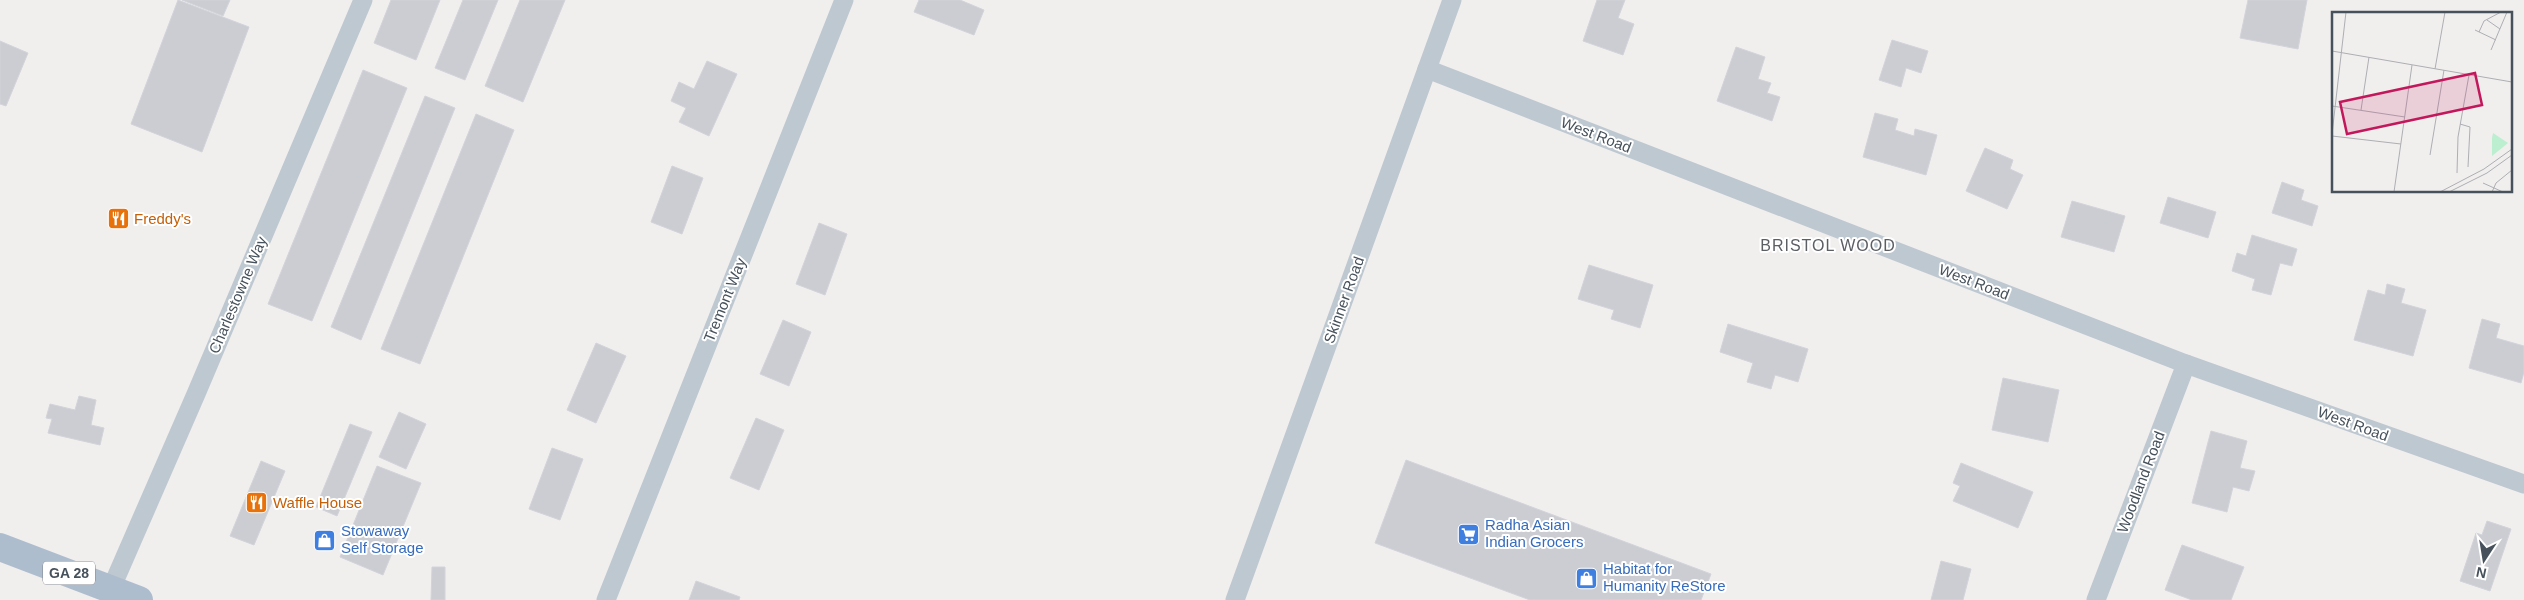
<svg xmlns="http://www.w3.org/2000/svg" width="2524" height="600" font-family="Arial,sans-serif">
  <rect width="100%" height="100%" fill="#f1eeee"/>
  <!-- building -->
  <g fill="#cbcdd3" stroke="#d2d4da">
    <path d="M 178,0 L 249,27 L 202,152 L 131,124 Z"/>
    <path d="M 182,0 L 230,0 L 223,16 Z"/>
    <path d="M 391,0 L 440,0 L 416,60 L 374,43 Z"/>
    <path d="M 463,0 L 498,0 L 465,80 L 435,68 Z"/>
    <path d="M 520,0 L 565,0 L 523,102 L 485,86 Z"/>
    <path d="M 919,0 L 960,0 L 984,10 L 974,35 L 914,12 Z"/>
    <path d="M 1597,0 L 1625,0 L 1618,18 L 1634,24 L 1623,55 L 1583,41 Z"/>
    <path d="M 2248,0 L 2307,0 L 2298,49 L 2240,38 Z"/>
    <path d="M 1892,40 L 1928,51 L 1921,73 L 1906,68 L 1901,87 L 1879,80 Z"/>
    <path d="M 0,41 L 28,53 L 6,106 L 0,104 Z"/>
    <path d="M 1736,47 L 1765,57 L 1758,79 L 1771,83 L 1767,93 L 1780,97 L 1772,121 L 1717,101 Z"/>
    <path d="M 707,61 L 737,74 L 709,136 L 679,122 L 686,108 L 671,101 L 679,82 L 694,89 Z"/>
    <path d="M 363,70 L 407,88 L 312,321 L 268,304 Z"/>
    <path d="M 425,96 L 455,108 L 361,340 L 331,327 Z"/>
    <path d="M 1875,113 L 1898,119 L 1895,130 L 1914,136 L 1915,129 L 1937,135 L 1926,175 L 1863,157 Z"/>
    <path d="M 476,114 L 514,130 L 420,364 L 381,349 Z"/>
    <path d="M 1985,148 L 2013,160 L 2010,169 L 2023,175 L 2007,209 L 1966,191 Z"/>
    <path d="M 672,166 L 703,178 L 682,234 L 651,222 Z"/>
    <path d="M 2282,182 L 2304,190 L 2301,200 L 2318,206 L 2312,226 L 2272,213 Z"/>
    <path d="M 2168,197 L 2216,212 L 2208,238 L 2160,223 Z"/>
    <path d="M 2072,201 L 2125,216 L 2114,252 L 2061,237 Z"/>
    <path d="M 819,223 L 847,234 L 825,295 L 796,284 Z"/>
    <path d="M 2252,235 L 2297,249 L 2292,266 L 2280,263 L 2271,295 L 2252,290 L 2255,279 L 2232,271 L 2237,253 L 2246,256 Z"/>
    <path d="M 1589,265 L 1653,285 L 1640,328 L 1611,319 L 1614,310 L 1578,299 Z"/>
    <path d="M 2387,284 L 2405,289 L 2401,303 L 2426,310 L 2413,356 L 2354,340 L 2368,290 L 2385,295 Z"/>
    <path d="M 2482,319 L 2500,324 L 2496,338 L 2524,346 L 2524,372 L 2521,383 L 2469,368 Z"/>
    <path d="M 783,320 L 811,332 L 789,386 L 760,374 Z"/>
    <path d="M 1728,324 L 1808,349 L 1798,382 L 1775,375 L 1771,389 L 1747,382 L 1753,363 L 1720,352 Z"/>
    <path d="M 596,343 L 626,356 L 596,423 L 567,410 Z"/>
    <path d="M 2003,378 L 2059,390 L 2048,442 L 1992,430 Z"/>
    <path d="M 79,396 L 96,400 L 91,425 L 104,428 L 100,445 L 48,433 L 52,419 L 46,418 L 50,404 L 75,410 Z"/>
    <path d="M 399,412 L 426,424 L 406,469 L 379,457 Z"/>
    <path d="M 756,418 L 784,430 L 759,490 L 730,478 Z"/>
    <path d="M 350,424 L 372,432 L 337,516 L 316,507 Z"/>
    <path d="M 2211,431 L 2247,441 L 2240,468 L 2255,471 L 2249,491 L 2233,487 L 2227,512 L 2192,503 Z"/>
    <path d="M 552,448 L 583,459 L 560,520 L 529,509 Z"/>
    <path d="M 1406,460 L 1711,574 L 1701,600 L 1530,600 L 1375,543 Z"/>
    <path d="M 261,461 L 285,471 L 254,545 L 230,536 Z"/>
    <path d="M 1961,463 L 2033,492 L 2018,528 L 1953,501 L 1960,486 L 1953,483 Z"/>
    <path d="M 377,466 L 421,483 L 383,575 L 340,557 Z"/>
    <path d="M 2487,521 L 2511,529 L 2490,591 L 2460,581 L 2476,533 L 2482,535 Z"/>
    <path d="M 2182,545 L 2244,567 L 2231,600 L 2192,600 L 2165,590 Z"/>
    <path d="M 1941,561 L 1971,569 L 1963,600 L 1931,600 Z"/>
    <path d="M 432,567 L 445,567 L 445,600 L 431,600 Z"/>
    <path d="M 696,581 L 740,597 L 739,600 L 689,600 Z"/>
  </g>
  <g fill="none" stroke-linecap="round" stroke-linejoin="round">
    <!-- minor -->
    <g stroke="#bec8d0" stroke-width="19">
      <path d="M 1427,69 L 2186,364 L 2524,484"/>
      <path d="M 111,589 L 196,394 L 363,0"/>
      <path d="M 606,600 L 844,0"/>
      <path d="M 1235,600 L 1452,0"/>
      <path d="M 2096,600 L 2186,364"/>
    </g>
    <!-- primary -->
    <path stroke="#aebdcd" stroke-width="28" d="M 0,547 L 139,600"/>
  </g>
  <!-- icons -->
  <defs>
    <symbol id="restaurant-square" viewBox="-11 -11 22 22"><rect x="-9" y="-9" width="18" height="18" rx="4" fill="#e8710a" stroke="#fff"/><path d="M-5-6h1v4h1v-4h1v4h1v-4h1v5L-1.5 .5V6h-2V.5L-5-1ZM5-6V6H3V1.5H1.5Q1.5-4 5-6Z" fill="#fff"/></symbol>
    <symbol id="supermarket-square" viewBox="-11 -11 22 22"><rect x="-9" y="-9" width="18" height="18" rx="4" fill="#3f7fe0" stroke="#fff"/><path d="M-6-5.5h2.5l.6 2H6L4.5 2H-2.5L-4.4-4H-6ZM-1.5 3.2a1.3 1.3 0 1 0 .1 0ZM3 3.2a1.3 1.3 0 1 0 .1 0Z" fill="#fff"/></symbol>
    <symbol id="shop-square" viewBox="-11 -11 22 22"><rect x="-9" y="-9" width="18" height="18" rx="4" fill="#3f7fe0" stroke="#fff"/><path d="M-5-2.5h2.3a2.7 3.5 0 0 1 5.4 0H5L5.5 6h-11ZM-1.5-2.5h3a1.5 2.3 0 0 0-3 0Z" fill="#fff"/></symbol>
  </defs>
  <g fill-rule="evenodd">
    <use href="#restaurant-square" x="106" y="206" width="25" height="25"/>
    <use href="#restaurant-square" x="244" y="490" width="25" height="25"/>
    <use href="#supermarket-square" x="1456" y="522" width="25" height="25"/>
    <use href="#shop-square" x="312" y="528" width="25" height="25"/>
    <use href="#shop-square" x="1574" y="566" width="25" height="25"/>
  </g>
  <g text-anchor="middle" stroke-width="4" stroke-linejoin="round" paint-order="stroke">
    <!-- shield labels -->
    <rect fill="#fff" stroke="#7e858c" stroke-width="1" x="43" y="561.5" width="52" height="23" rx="4"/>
    <g font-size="14" font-weight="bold" fill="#46515b">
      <text x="69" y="578">GA 28</text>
    </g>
    <!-- street labels -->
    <g font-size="15" fill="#46515b" stroke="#fff">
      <text transform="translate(1596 135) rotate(21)" y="5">West Road</text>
      <text transform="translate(1974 282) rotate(21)" y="5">West Road</text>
      <text transform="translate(238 295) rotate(-67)" y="5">Charlestowne Way</text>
      <text transform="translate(725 300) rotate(-68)" y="5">Tremont Way</text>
      <text transform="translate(1344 300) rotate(-70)" y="5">Skinner Road</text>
      <text transform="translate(2353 424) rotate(20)" y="5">West Road</text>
      <text transform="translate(2141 482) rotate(-69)" y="5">Woodland Road</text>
    </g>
    <!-- food labels -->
    <g font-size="15" fill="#c56008" stroke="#fff" text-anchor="start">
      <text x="134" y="224">Freddy's</text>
      <text x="273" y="508">Waffle House</text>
    </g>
    <!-- shop labels -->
    <g font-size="15" fill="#366cbe" stroke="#fff" text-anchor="start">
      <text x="1485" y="530">Radha Asian<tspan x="1485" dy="17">Indian Grocers</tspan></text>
      <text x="341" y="536">Stowaway<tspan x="341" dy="17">Self Storage</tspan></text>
      <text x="1603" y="574">Habitat for<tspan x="1603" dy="17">Humanity ReStore</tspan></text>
    </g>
    <!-- neighbourhood labels -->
    <g font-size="16" letter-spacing="1" fill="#5b5e63" stroke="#fff">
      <text x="1828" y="251">BRISTOL WOOD</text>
    </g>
  </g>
  <!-- overview -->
  <g transform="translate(2332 12)">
    <rect width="180" height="180" fill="#f1eeee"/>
    <path d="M 161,121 L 176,131 L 160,144 L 160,126 Z" fill="#bceed0"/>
    <path fill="none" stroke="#adafb3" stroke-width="1" d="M 155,8 L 168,17M 143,18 L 164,28M 147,20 L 152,9 L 169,0M 159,38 L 175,0M 0,39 L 180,70M 103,57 L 113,0M 0,94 L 73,105M 29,98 L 37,45M 128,112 L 138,115 L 136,155M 0,122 L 14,0M 0,124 L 69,132M 98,143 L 112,58M 125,161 L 126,125 L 137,63M 151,171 L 171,180M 62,180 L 80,53M 108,180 L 152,157 L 180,137M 117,180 L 155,161 L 180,143M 160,180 L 164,171 L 180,158"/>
    <path fill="#c2185b" fill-opacity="0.15" stroke="#c2185b" stroke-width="2.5" d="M 143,61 L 150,93 L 15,122 L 8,90 Z"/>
    <rect width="180" height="180" fill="none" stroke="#46515b" stroke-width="2.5"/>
  </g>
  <!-- north arrow -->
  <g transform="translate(2484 560) rotate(192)" stroke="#ffffff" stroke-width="4" paint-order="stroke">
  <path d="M0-4L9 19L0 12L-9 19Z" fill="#46515b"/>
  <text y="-8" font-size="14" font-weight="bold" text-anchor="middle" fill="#46515b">N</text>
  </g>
</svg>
